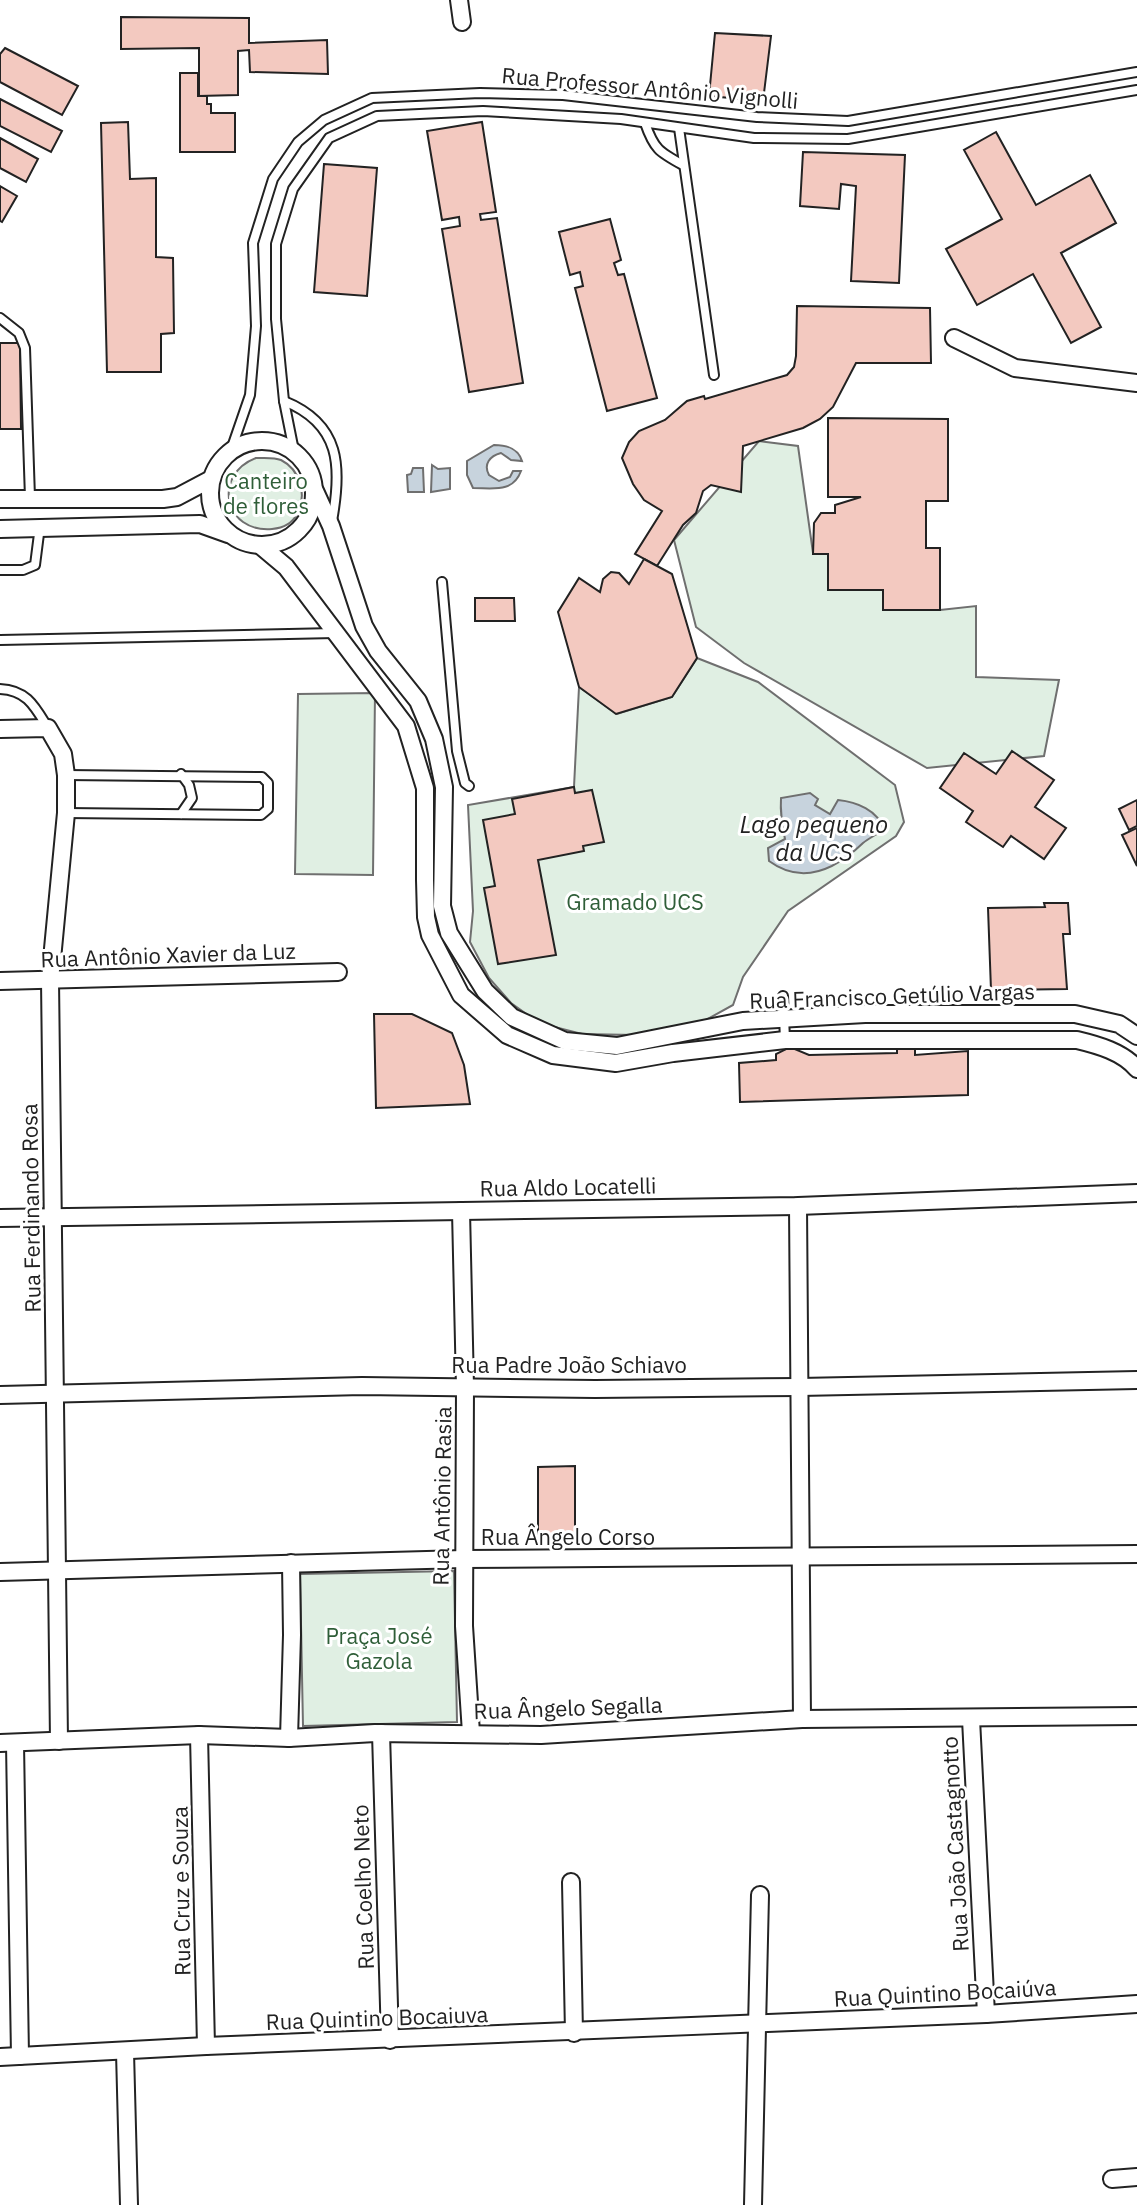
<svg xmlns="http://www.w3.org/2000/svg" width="1137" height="2205" font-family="'IBM Plex Sans',sans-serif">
  <rect width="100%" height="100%" fill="#fff"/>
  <!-- green -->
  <g fill="#e0efe3" stroke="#6f6f6f" stroke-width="2">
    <path d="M 759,441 L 798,446 L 813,553 L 828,554 L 828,590 L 883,590 L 884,610 L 940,610 L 976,606 L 976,677 L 1059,680 L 1044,756 L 927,768 L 744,663 L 696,627 L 674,540 Z"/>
    <path d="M 256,458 C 264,458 274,457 281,460 C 301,470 307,496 297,514 C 292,524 283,528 272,529 C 224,533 212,475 256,458 Z"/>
    <path d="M 697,658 L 758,682 L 895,785 L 904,822 L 896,836 L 788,911 L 743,977 L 733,1005 L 704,1021 L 635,1035 L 582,1034 L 539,1023 L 511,1003 L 489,978 L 470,942 L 473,911 L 468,805 L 574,787 L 579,687 L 617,714 L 672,697 Z"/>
    <path d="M 375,693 L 373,875 L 295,874 L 298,694 Z"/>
    <path d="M 454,1571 L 457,1722 L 303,1726 L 300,1574 Z"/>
  </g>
  <!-- water -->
  <g fill="#c7d3dd" stroke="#6f6f6f" stroke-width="2">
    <path d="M 494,445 C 507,445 518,448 522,461 L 511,460 L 501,453 C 490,456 483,464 489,475 L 499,481 L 510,477 L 513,471 L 521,471 C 513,493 493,488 473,488 L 467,475 L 467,461 Z"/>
    <path d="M 432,465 L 438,469 L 450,468 L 450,489 L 431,492 Z"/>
    <path d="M 413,468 L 423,468 L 424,492 L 408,492 L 407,475 L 411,474 Z"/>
    <path d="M 810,793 L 818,799 L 815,805 L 830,814 L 838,800 C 857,802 877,810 884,829 C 878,834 869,838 863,843 C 836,869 803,886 769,861 L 768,848 L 785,839 C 782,824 780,813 781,798 Z"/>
  </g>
  <!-- building -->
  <g fill="#f3c9c0" stroke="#222" stroke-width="2">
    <path d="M 121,17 L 249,18 L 249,43 L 327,40 L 328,74 L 250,72 L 249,50 L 238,51 L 238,95 L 199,96 L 199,48 L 121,49 Z"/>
    <path d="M 715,33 L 771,36 L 763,101 L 709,96 Z"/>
    <path d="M 5,48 L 78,86 L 62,115 L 0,82 L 0,54 Z"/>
    <path d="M 180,73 L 198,73 L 198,96 L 207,96 L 207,104 L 211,104 L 211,113 L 235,113 L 235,152 L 180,152 Z"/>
    <path d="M 0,99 L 62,131 L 51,152 L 0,126 Z"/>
    <path d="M 128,122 L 130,179 L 156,178 L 156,257 L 173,258 L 174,333 L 161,334 L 161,372 L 107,372 L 101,123 Z"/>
    <path d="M 482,122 L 496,212 L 480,214 L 481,220 L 497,218 L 523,383 L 469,392 L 442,229 L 460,226 L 459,217 L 442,220 L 427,131 Z"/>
    <path d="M 996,132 L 1036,205 L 1090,175 L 1116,223 L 1061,253 L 1101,327 L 1071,343 L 1033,274 L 977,305 L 946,249 L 1002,219 L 964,150 Z"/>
    <path d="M 0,138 L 38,159 L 26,182 L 0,168 Z"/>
    <path d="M 803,152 L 905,155 L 899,283 L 851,281 L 856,186 L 841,184 L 839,209 L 800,206 Z"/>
    <path d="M 324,164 L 377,168 L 367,296 L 314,292 Z"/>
    <path d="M 0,186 L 17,196 L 2,222 L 0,221 Z"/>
    <path d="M 610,219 L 621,260 L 614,263 L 618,275 L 624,274 L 657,398 L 607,411 L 575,288 L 583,286 L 580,272 L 570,275 L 559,232 Z"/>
    <path d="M 797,306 L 930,308 L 931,363 L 856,363 L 833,407 L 820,419 L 803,428 L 743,446 L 741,492 L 711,485 L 703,491 L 696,513 L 683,525 L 657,566 L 635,554 L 662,511 L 644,500 L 633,484 L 622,458 L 629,442 L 639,431 L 665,420 L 687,401 L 704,396 L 705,399 L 787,375 L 794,367 L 796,356 Z"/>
    <path d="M 0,343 L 20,343 L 21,429 L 0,429 Z"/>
    <path d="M 828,418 L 948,419 L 948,501 L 926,501 L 926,548 L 940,548 L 940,610 L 883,610 L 883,590 L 828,590 L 828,554 L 813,554 L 814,523 L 821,513 L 835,513 L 835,505 L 861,497 L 828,497 Z"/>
    <path d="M 644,559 L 672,574 L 697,658 L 672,697 L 616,714 L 579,687 L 558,612 L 579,578 L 600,592 L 603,579 L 611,572 L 619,573 L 629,584 Z"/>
    <path d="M 475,598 L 514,598 L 515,621 L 475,621 Z"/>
    <path d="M 1012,751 L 1054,780 L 1035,807 L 1066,828 L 1044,859 L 1011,836 L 1003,847 L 966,822 L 973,811 L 940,788 L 964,753 L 996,774 Z"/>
    <path d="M 574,787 L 575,793 L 592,790 L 604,842 L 583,846 L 584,851 L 538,860 L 556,955 L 498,964 L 484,888 L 495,886 L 483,820 L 515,814 L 512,799 Z"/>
    <path d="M 1137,800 L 1137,826 L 1129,830 L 1119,809 Z"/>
    <path d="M 1137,828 L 1137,866 L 1122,835 Z"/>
    <path d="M 1044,903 L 1068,903 L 1070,934 L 1063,934 L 1067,989 L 991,990 L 988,908 L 1045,907 Z"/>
    <path d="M 374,1014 L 412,1014 L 452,1033 L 464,1065 L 470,1104 L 376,1108 Z"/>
    <path d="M 915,1046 L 915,1055 L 968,1051 L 968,1095 L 740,1102 L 739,1063 L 776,1060 L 776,1054 L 790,1047 L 809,1055 L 897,1053 L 897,1047 Z"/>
    <path d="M 575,1466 L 575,1536 L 538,1537 L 538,1467 Z"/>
  </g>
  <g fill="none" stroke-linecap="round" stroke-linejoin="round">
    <defs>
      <g id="service">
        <path d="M 645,123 C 654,149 659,152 683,165"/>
        <path d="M 679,128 L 714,375"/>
        <path d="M 0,318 L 19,333 L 25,348 L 30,498"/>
        <path d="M 284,401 C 341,424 342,467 332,521"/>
        <path d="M 231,450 L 250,395 L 256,326 L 253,243 L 273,179 L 298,142 L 324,120 L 372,98 L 480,93 L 563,95 L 757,117 L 848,121 L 1137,72"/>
        <path d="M 294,451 L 284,401 L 276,319 L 276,244 L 293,189 L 329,138 L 377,116 L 483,111 L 621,119 L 754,138 L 848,139 L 1137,90"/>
        <path d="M 0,570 L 23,570 L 35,565 L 40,526"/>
        <path d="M 442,582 L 457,751 L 465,783 L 469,786"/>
        <path d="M 0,640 L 335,633"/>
        <path d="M 0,689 C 27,690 35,707 48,728"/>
        <path d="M 66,775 L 262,777 L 268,783 L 268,809 L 261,815 L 66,813"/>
        <path d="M 181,814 L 192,798 L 189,785 L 181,774"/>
        <path d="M 783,996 L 785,1039"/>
      </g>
      <g id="minor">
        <path d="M 459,0 L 462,22"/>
        <path d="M 954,338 L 1015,368 L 1137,383"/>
        <circle cx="262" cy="493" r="52"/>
        <path d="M 315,491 L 331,526 L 364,626 L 378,651 L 418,701 L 434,739 L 444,787 L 442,906 L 449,933 L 485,991 L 512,1017 L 565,1041 L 617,1046 L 743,1021 L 865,1014 L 1075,1014 L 1119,1024 L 1137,1036"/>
        <path d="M 0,499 L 163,499 L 177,497 L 211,479"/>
        <path d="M 0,529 L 200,524 L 228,534"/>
        <path d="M 261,546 L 286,567 L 406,726 L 425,788 L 425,880 L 426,917 L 430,935 L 461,995 L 507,1035 L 553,1055 L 616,1063 L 673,1053 L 785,1040 L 1077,1040 C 1098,1045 1123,1052 1137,1069"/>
        <path d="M 0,729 L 48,728 L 63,754 L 66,775 L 66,813 L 50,980 L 59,1741"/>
        <path d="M 0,981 L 338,972"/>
        <path d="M 798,1206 L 802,1719"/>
        <path d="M 461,1211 L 465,1387 L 464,1626 L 471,1733"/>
        <path d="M 0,1218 L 798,1206 L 1137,1193"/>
        <path d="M 0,1395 L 362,1386 L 595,1389 L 800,1387 L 1137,1380"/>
        <path d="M 0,1572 L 463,1559 L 1137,1554"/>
        <path d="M 971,1719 L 986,2014"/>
        <path d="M 381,1733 L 390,2040"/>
        <path d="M 199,1735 L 206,2046"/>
        <path d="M 289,1738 L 292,1635 L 291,1563"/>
        <path d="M 0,1743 L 199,1735 L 289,1738 L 375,1733 L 541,1735 L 802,1719 L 1137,1716"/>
        <path d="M 15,1743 L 20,2056"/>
        <path d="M 571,1882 L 574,2033"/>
        <path d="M 125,2052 L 129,2205"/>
        <path d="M 0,2057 L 206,2046 L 986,2014 L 1137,2004"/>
        <path d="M 1112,2179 L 1137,2177"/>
        <path d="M 753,2205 L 760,1895"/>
      </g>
    </defs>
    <!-- service casing -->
    <use href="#service" stroke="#222" stroke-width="12"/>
    <!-- minor casing -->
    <use href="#minor" stroke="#222" stroke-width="20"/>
    <!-- service -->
    <use href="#service" stroke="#fff" stroke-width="8"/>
    <!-- minor -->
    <use href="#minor" stroke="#fff" stroke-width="16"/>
  </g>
  <g text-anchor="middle" stroke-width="6" stroke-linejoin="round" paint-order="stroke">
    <!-- street labels -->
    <g font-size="22" fill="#222" stroke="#fff">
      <text transform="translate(650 88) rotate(5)" y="8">Rua Professor Antônio Vignolli</text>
      <text transform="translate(168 955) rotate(-2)" y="8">Rua Antônio Xavier da Luz</text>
      <text transform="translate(892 996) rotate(-2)" y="8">Rua Francisco Getúlio Vargas</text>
      <text transform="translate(568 1187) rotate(-1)" y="8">Rua Aldo Locatelli</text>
      <text transform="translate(31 1208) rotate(-91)" y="8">Rua Ferdinando Rosa</text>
      <text x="569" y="1373">Rua Padre João Schiavo</text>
      <text transform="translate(442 1496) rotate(-89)" y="8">Rua Antônio Rasia</text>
      <text x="568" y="1545">Rua Ângelo Corso</text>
      <text transform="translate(568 1708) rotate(-2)" y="8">Rua Ângelo Segalla</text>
      <text transform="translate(955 1844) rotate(-93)" y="8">Rua João Castagnotto</text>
      <text transform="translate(363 1887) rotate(-92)" y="8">Rua Coelho Neto</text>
      <text transform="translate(181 1891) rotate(-91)" y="8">Rua Cruz e Souza</text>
      <text transform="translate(945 1993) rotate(-3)" y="8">Rua Quintino Bocaiúva</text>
      <text transform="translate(377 2018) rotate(-2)" y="8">Rua Quintino Bocaiuva</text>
    </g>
    <!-- park labels -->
    <g font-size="22" fill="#2f5e38" stroke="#fff">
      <text x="266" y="489">Canteiro<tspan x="266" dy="25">de flores</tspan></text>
      <text x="635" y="910">Gramado UCS</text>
      <text x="379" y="1644">Praça José<tspan x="379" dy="25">Gazola</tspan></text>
    </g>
    <!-- water labels -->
    <g font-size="24" font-style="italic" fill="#222" stroke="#fff">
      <text x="814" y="833">Lago pequeno<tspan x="814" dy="28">da UCS</tspan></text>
    </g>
  </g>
</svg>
